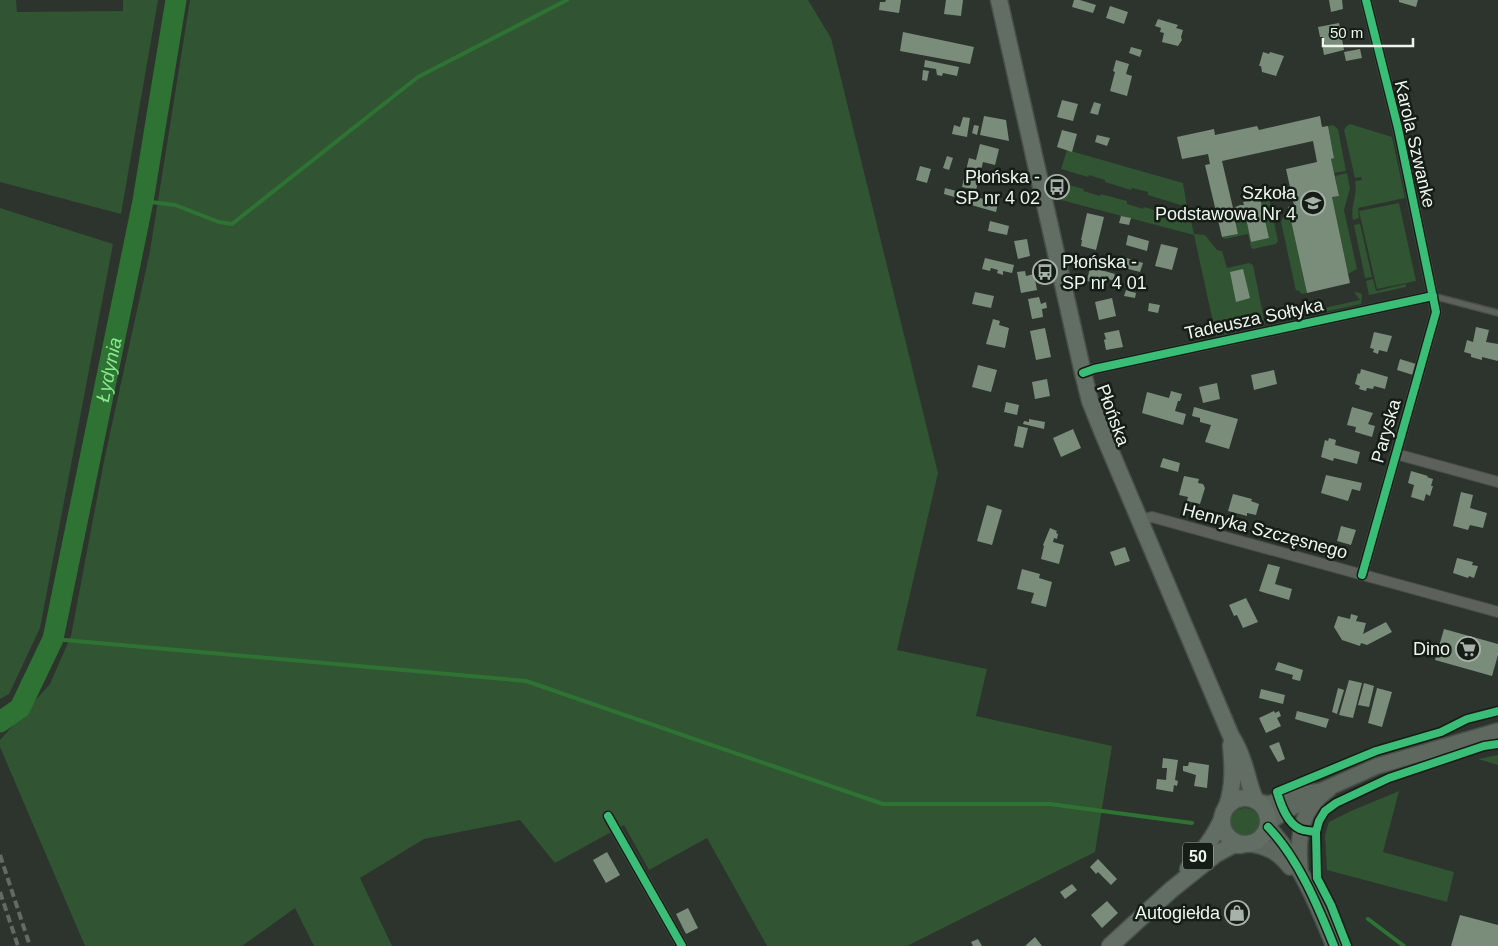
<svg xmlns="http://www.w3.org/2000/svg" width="1498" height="946" font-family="Helvetica,sans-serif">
  <rect width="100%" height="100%" fill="#2c342d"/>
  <!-- green -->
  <g fill="#315432">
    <path d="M 0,0 L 16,0 L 17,12 L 123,11 L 123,0 L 158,0 L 121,214 L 0,182 Z"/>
    <path d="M 190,0 L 808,0 L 831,38 L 938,473 L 897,650 L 987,669 L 976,716 L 1112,746 L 1095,852 L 907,946 L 767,946 L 707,838 L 649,870 L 624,825 L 555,863 L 520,820 L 424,839 L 360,878 L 392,946 L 314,946 L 295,908 L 242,946 L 85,946 L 0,747 L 0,740 L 50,684 L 71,636 L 105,456 L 150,251 Z"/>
    <path d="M 1350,124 L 1392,137 L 1405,198 L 1358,208 L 1359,218 L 1353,220 C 1350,205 1358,195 1355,181 L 1362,180 L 1361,177 L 1355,178 L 1344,130 L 1347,126 Z"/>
    <path d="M 1333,125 L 1338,129 L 1346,171 L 1334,173 L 1331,159 L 1334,158 L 1328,126 Z"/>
    <path d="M 1067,150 L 1183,183 L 1187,207 L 1148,195 L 1148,192 L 1132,188 L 1131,190 L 1105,182 L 1105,180 L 1089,175 L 1088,177 L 1061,169 Z"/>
    <path d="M 1347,173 L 1350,188 L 1344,210 L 1357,269 L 1348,274 L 1332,197 L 1339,196 L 1335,176 Z"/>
    <path d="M 1058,182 L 1084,189 L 1083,191 L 1100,196 L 1101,194 L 1127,201 L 1127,204 L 1143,209 L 1144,207 L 1191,220 L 1194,234 L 1205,235 L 1217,250 L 1222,251 L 1227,268 L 1249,263 L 1253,265 L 1265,324 L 1216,336 L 1194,235 L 1061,200 Z"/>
    <path d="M 1269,197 L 1278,241 L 1276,244 L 1253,249 L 1251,247 L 1248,234 L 1225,239 L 1222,237 L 1238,234 L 1235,220 L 1246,218 L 1251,242 L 1269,238 L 1260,198 Z"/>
    <path d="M 1399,203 L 1416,281 L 1377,289 L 1359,211 Z"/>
    <path d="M 0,208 L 113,244 L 40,628 L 9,694 L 0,699 Z"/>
    <path d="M 1290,216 L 1307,293 L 1302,294 L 1298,290 L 1296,291 L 1281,222 L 1283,217 Z"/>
    <path d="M 1360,224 L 1372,277 L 1365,278 L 1354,225 Z"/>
    <path d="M 1373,279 L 1376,291 L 1406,284 L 1406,287 L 1369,295 L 1366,281 Z"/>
    <path d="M 1354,292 L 1360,293 L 1362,295 L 1361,304 L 1305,316 L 1300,307 L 1302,304 C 1308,301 1310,305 1315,310 L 1360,300 Z"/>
    <path d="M 1498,755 L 1498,765 L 1478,759 Z"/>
    <path d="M 1399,791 L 1383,852 L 1454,872 L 1447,902 L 1327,870 L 1325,835 L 1329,822 L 1351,811 Z"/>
    <circle cx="1245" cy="822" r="14"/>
  </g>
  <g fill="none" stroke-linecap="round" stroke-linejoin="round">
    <!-- stream -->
    <g stroke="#2e7334" stroke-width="4">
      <path d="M 143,201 L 175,205 L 219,222 L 232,224 L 418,77 L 567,0"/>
      <path d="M 53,639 L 526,681 L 883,804 L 1050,804 L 1192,823"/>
      <path d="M 1368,919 L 1404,946"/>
    </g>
    <!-- river -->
    <path stroke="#2e7334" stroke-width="21" id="s1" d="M 0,722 L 20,708 L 53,639 L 143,201 L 176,0"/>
  </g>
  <!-- building -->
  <g fill="#7a8d7b">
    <path d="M 886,0 L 901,0 L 899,13 L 879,10 L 880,2 L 885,2 Z"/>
    <path d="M 946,0 L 963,0 L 961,16 L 944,14 Z"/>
    <path d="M 1074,0 L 1080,0 L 1096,5 L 1093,13 L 1072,7 Z"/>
    <path d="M 1329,0 L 1342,0 L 1343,9 L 1331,12 Z"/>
    <path d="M 1399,0 L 1418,0 L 1416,7 L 1399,2 Z"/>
    <path d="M 1110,6 L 1128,12 L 1124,24 L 1106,18 Z"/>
    <path d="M 1158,19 L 1178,25 L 1176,28 L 1183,30 L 1181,37 L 1182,40 L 1178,46 L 1162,42 L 1164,33 L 1160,32 L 1161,28 L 1155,26 Z"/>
    <path d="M 1339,23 L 1344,50 L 1324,55 L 1322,44 L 1325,44 L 1323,37 L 1320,37 L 1318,27 Z"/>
    <path d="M 903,32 L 974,47 L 970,64 L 900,51 Z"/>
    <path d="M 1131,47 L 1142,50 L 1140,57 L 1129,53 Z"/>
    <path d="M 1360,49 L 1362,58 L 1346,61 L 1344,52 Z"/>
    <path d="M 1263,52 L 1269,54 L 1270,52 L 1284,56 L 1276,76 L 1262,72 L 1261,66 L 1259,66 Z"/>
    <path d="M 925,60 L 959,67 L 957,76 L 943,73 L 942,76 L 937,75 L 936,69 L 924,67 Z"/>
    <path d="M 1116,60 L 1129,64 L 1126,74 L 1132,76 L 1127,96 L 1110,91 L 1115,72 L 1113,71 Z"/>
    <path d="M 923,70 L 929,71 L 927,81 L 922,80 Z"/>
    <path d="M 1062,100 L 1078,104 L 1073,121 L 1057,117 Z"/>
    <path d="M 1094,102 L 1101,104 L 1098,115 L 1090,113 Z"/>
    <path d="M 984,116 L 1006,120 L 1009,141 L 980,135 Z"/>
    <path d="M 1320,116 L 1322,127 L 1328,126 L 1334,158 L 1331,159 L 1339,196 L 1332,197 L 1350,283 L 1307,293 L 1288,207 L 1294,205 L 1286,169 L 1317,162 L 1313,141 L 1222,161 L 1233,208 L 1240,205 L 1244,205 L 1243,202 L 1260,198 L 1269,238 L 1251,242 L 1246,218 L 1235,220 L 1238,234 L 1222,237 L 1205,165 L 1210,164 L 1208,154 L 1182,159 L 1177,137 L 1214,129 L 1215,135 L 1257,126 L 1259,130 Z"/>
    <path d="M 963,117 L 970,118 L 967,137 L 952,134 L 954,125 L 960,127 Z"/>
    <path d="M 974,125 L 979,126 L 977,135 L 972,133 Z"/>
    <path d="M 1062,130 L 1077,134 L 1072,152 L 1057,147 Z"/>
    <path d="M 1097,135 L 1110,138 L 1107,146 L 1095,142 Z"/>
    <path d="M 980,144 L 999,149 L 995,165 L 983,162 L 976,190 L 962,187 L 969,158 L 976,160 Z"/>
    <path d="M 947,156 L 953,158 L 949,170 L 943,168 Z"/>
    <path d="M 920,166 L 931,169 L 927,183 L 916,180 Z"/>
    <path d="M 945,188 L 960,192 L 958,198 L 944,194 Z"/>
    <path d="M 966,194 L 998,203 L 996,212 L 964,203 Z"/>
    <path d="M 1087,213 L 1104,217 L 1096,250 L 1081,246 L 1082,240 L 1081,240 Z"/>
    <path d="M 1121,216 L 1131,218 L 1129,225 L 1119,223 Z"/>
    <path d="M 990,221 L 1009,226 L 1007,235 L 988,231 Z"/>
    <path d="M 1128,235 L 1149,241 L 1147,251 L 1126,245 Z"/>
    <path d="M 1027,239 L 1030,256 L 1018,259 L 1014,241 Z"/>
    <path d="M 1161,244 L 1178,248 L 1172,270 L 1155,266 Z"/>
    <path d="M 1123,257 L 1143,263 L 1140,272 L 1121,267 Z"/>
    <path d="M 985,258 L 1014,265 L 1012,273 L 1003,271 L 1003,275 L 997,273 L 998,270 L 991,268 L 990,271 L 982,269 Z"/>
    <path d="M 1090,267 L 1115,274 L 1113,281 L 1105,277 L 1103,285 L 1087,281 Z"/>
    <path d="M 1243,269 L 1250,298 L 1236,302 L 1230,272 Z"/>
    <path d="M 1025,271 L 1026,276 L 1034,274 L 1037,290 L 1021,293 L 1017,272 Z"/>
    <path d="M 1126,290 L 1136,293 L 1135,298 L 1124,296 Z"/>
    <path d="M 975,292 L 994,296 L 991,308 L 972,304 Z"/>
    <path d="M 1039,297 L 1041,304 L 1046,302 L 1047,308 L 1042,309 L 1043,317 L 1032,319 L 1028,299 Z"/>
    <path d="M 1112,298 L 1116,316 L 1099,320 L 1095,302 Z"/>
    <path d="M 1149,303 L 1160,305 L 1158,313 L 1148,311 Z"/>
    <path d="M 993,319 L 1000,321 L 999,325 L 1009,328 L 1005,348 L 986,344 Z"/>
    <path d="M 1476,327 L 1489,330 L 1486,342 L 1498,344 L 1498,361 L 1482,357 L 1482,360 L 1471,357 L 1471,354 L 1464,352 L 1467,340 L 1473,342 Z"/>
    <path d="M 1045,328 L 1051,357 L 1036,360 L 1030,331 Z"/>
    <path d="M 1119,330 L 1123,347 L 1106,350 L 1104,340 L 1106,339 L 1104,333 Z"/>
    <path d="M 1374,332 L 1392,336 L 1387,352 L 1379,350 L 1378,354 L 1373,352 L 1374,349 L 1370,348 Z"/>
    <path d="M 1400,359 L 1416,364 L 1413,375 L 1397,370 Z"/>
    <path d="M 978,365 L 997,370 L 991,392 L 972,387 Z"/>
    <path d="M 1361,369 L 1388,377 L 1385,389 L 1374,386 L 1373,389 L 1367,388 L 1366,391 L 1359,389 L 1360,386 L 1355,384 L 1358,373 L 1360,374 Z"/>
    <path d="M 1274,370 L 1277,384 L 1254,390 L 1251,375 Z"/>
    <path d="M 1047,379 L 1050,396 L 1035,399 L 1032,382 Z"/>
    <path d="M 1217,383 L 1220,399 L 1203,403 L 1199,387 Z"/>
    <path d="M 1171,391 L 1182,394 L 1180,401 L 1178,401 L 1175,411 L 1186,414 L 1183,425 L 1142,413 L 1147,392 L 1169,398 Z"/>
    <path d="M 1006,402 L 1019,405 L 1017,415 L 1004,412 Z"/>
    <path d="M 1194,407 L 1238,419 L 1229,449 L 1205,442 L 1211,425 L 1200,422 L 1200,418 L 1192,416 Z"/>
    <path d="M 1352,407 L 1373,413 L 1368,424 L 1375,426 L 1372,437 L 1355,432 L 1356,427 L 1347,425 Z"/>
    <path d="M 1029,419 L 1045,422 L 1044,429 L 1023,424 L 1024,421 L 1029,422 Z"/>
    <path d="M 1018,426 L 1028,428 L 1023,448 L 1014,446 Z"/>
    <path d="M 1073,429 L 1081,448 L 1061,457 L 1053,438 Z"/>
    <path d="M 1329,438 L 1336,440 L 1335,445 L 1360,452 L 1357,464 L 1334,458 L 1333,461 L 1321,457 L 1325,440 L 1328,441 Z"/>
    <path d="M 1163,458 L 1180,463 L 1178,472 L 1160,467 Z"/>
    <path d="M 1411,471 L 1428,476 L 1427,477 L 1433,479 L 1431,486 L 1433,486 L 1430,496 L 1426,494 L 1424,501 L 1411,497 L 1414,485 L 1408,483 Z"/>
    <path d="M 1326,475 L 1362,483 L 1360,491 L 1352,489 L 1348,501 L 1321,493 Z"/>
    <path d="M 1184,476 L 1199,479 L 1198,483 L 1203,484 L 1205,488 L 1200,504 L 1187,501 L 1188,497 L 1179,495 Z"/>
    <path d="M 1461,492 L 1473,495 L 1470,508 L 1487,513 L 1483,528 L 1470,525 L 1468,530 L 1453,526 Z"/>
    <path d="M 1233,494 L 1252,499 L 1251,501 L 1259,504 L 1256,515 L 1247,513 L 1247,516 L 1228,511 Z"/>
    <path d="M 987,505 L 1002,510 L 992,545 L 977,541 Z"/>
    <path d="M 1341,526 L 1356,530 L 1351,545 L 1337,541 Z"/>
    <path d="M 1050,528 L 1057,531 L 1056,533 L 1058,534 L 1057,539 L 1054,538 L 1053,542 L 1064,545 L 1059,564 L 1041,559 L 1044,546 L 1043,545 Z"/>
    <path d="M 1125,547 L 1130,561 L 1115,566 L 1110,552 Z"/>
    <path d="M 1457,558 L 1473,562 L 1472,565 L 1478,566 L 1474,578 L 1469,576 L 1468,578 L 1453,573 Z"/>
    <path d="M 1268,564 L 1280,567 L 1275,584 L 1292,589 L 1289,600 L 1259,591 Z"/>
    <path d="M 1022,569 L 1040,574 L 1039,578 L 1052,582 L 1046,607 L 1031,603 L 1034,593 L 1017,589 Z"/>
    <path d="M 1246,598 L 1258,622 L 1243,628 L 1237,615 L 1234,616 L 1229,605 Z"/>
    <path d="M 1351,614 L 1358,616 L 1356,621 L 1366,623 L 1363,634 L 1386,622 L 1392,632 L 1367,645 L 1361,643 L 1360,646 L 1342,640 L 1334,627 L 1338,616 L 1350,619 Z"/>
    <path d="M 1444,629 L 1498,644 L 1498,655 L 1492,676 L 1435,660 Z"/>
    <path d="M 1278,662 L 1303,670 L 1300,681 L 1292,679 L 1293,675 L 1275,670 Z"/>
    <path d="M 1349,680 L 1362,683 L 1353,718 L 1339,715 Z"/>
    <path d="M 1364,683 L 1374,686 L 1369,707 L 1358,705 Z"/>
    <path d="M 1338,688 L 1344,690 L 1337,714 L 1332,712 Z"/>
    <path d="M 1377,688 L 1392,692 L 1382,727 L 1368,723 Z"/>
    <path d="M 1261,689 L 1285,695 L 1283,704 L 1259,698 Z"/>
    <path d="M 1274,711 L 1275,713 L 1279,711 L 1281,716 L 1277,718 L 1281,726 L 1266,733 L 1259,718 Z"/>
    <path d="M 1297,711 L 1329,719 L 1326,728 L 1295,719 Z"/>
    <path d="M 1279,742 L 1285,759 L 1278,762 L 1269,746 Z"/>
    <path d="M 1163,758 L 1178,760 L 1175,780 L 1178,781 L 1177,786 L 1174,785 L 1173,792 L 1156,789 L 1157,779 L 1166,780 L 1167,768 L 1162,768 Z"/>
    <path d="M 1189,762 L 1209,765 L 1207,788 L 1194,786 L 1196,775 L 1183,771 L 1183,766 L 1188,766 Z"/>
    <path d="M 607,852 L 620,875 L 606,883 L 593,860 Z"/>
    <path d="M 1098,859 L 1117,879 L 1111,885 L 1098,872 L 1096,874 L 1090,867 Z"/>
    <path d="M 1072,884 L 1077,890 L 1065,899 L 1060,892 Z"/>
    <path d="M 1107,901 L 1118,913 L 1102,928 L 1091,915 Z"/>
    <path d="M 688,908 L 698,928 L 686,934 L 676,914 Z"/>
    <path d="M 1460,915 L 1498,925 L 1498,946 L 1451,946 Z"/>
    <path d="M 1035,937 L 1042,946 L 1025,946 Z"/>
    <path d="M 978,939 L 982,946 L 973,946 L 971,942 Z"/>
  </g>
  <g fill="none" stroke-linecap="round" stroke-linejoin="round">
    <defs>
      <path id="lane" d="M 1433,296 L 1498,313"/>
      <g id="street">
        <path d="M 1083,373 L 1094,369 L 1433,296"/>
        <path d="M 1396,454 L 1498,482"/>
        <path d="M 1139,520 L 1152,517 L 1498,612"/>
        <path d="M 1362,575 L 1436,312 L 1398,128 L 1366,0"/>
        <path d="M 608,816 L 682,946"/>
      </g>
      <g id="secondary">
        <path d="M 1259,802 L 1269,804 L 1296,795 L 1321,791 L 1377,766 L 1498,731"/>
        <path d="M 1268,825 C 1274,815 1304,802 1316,794"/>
        <path d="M 1268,827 C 1298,858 1318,906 1334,946"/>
        <path d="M 1249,844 C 1268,846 1279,853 1290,867"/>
        <path d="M 1300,868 C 1297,836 1301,808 1329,789"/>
      </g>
      <g id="primary">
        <path d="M 999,0 L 1083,373 L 1090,401 L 1102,431 L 1231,736 C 1236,744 1240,752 1243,762 C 1248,775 1249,788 1256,801"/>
        <circle cx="1245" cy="821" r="23"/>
        <path d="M 1227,806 C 1234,786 1233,767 1231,745"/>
        <path d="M 1188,869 C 1201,853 1214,838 1222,819"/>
        <path d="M 1110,946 L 1171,890 L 1216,854 L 1233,845 L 1241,845"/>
      </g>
    </defs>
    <!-- lane casing -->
    <use href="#lane" stroke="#495049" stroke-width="8"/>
    <!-- street casing -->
    <use href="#street" stroke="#495049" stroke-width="12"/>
    <!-- secondary casing -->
    <use href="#secondary" stroke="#495049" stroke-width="18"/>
    <!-- primary casing -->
    <use href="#primary" stroke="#495049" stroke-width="19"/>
    <!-- lane -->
    <use href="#lane" stroke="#5c615c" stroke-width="5"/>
    <!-- street -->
    <use href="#street" stroke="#5c615c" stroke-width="10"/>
    <!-- secondary -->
    <use href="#secondary" stroke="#5e685f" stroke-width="15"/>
    <!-- primary -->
    <use href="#primary" stroke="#626e63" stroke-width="16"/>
    <!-- rail -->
    <g stroke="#636a64" stroke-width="4" stroke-dasharray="8 4" stroke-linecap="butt">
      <path d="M 0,855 L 30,946"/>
      <path d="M 0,892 L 18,946"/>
    </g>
    <defs>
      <g id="cycleway">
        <path d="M 1083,373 L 1094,369 L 1433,296"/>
        <path d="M 1362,575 L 1436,312 L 1398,128 L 1366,0"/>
        <path d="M 608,816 L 682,946"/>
        <path d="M 1268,827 C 1298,858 1318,906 1334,946"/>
        <path d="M 1316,832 C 1311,831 1304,831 1300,829 C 1287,823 1281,805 1277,792 L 1376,751 L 1441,732 L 1467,719 L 1498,711"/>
        <path d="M 1347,946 L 1331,905 L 1317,878 L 1316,832 L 1319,821 L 1325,811 L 1336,803 L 1389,778 L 1484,746 L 1498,744"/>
      </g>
    </defs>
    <!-- cycleway casing -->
    <use href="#cycleway" stroke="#161d16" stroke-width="11"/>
    <!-- cycleway -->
    <use href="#cycleway" stroke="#3abd76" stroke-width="8"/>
  </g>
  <!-- icons -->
  <defs>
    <symbol id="bus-ring" viewBox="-11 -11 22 22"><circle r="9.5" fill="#161d16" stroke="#a9b2aa" stroke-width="1.5"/><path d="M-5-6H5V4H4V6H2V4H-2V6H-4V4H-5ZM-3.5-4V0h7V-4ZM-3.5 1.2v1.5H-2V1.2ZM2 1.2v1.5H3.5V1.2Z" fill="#a9b2aa"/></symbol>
    <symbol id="school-ring" viewBox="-11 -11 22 22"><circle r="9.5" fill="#161d16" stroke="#a9b2aa" stroke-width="1.5"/><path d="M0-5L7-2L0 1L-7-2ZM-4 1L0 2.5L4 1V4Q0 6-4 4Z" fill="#a9b2aa"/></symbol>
    <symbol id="supermarket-ring" viewBox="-11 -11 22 22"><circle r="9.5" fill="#161d16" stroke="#a9b2aa" stroke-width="1.5"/><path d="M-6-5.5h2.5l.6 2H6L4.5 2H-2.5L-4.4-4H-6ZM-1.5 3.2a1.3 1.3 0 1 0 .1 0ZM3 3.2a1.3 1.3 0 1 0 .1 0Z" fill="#a9b2aa"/></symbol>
    <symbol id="shop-ring" viewBox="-11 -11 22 22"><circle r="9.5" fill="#161d16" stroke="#a9b2aa" stroke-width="1.5"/><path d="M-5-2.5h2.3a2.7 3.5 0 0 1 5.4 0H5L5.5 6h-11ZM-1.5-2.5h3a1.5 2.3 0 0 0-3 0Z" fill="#a9b2aa"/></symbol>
  </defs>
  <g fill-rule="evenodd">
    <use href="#bus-ring" x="1043" y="173" width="28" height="28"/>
    <use href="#school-ring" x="1299" y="189" width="28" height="28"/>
    <use href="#bus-ring" x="1031" y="258" width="28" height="28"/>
    <use href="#supermarket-ring" x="1454" y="635" width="28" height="28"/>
    <use href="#shop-ring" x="1223" y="899" width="28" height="28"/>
  </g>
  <g text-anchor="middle" stroke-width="5" stroke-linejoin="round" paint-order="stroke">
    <!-- shield labels -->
    <rect fill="#161d16" stroke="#acb5ac" stroke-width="1" x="1183" y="842.5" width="30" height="27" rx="4"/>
    <g font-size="16" font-weight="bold" fill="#edf6ed">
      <text x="1198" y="862">50</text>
    </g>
    <!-- street labels -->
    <g font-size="18" fill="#edf6ed" stroke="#161d16">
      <text transform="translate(1415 144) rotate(77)" y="6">Karola Szwanke</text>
      <text transform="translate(1254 319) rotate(-12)" y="6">Tadeusza Sołtyka</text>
      <text transform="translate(1113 415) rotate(70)" y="6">Płońska</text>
      <text transform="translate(1386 431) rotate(-74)" y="6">Paryska</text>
      <text transform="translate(1265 531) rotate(15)" y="6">Henryka Szczęsnego</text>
    </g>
    <!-- poi labels -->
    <g font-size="18" fill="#edf6ed" stroke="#161d16" text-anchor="end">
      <text x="1040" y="183">Płońska -<tspan x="1040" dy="21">SP nr 4 02</tspan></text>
      <text x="1296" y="199">Szkoła<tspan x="1296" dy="21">Podstawowa Nr 4</tspan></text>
      <text x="1062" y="268" text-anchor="start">Płońska -<tspan x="1062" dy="21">SP nr 4 01</tspan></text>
      <text x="1450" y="655">Dino</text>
      <text x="1220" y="919">Autogiełda</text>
    </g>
    <!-- water labels -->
    <g font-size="19" font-style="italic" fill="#89ea8d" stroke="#161d16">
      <text dy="7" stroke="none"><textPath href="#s1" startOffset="376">Łydynia</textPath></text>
    </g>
  </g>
  <!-- scale -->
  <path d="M1323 38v8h90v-8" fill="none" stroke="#edf6ed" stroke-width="2.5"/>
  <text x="1330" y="38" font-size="15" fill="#edf6ed" stroke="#161d16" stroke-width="4" paint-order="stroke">50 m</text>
</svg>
